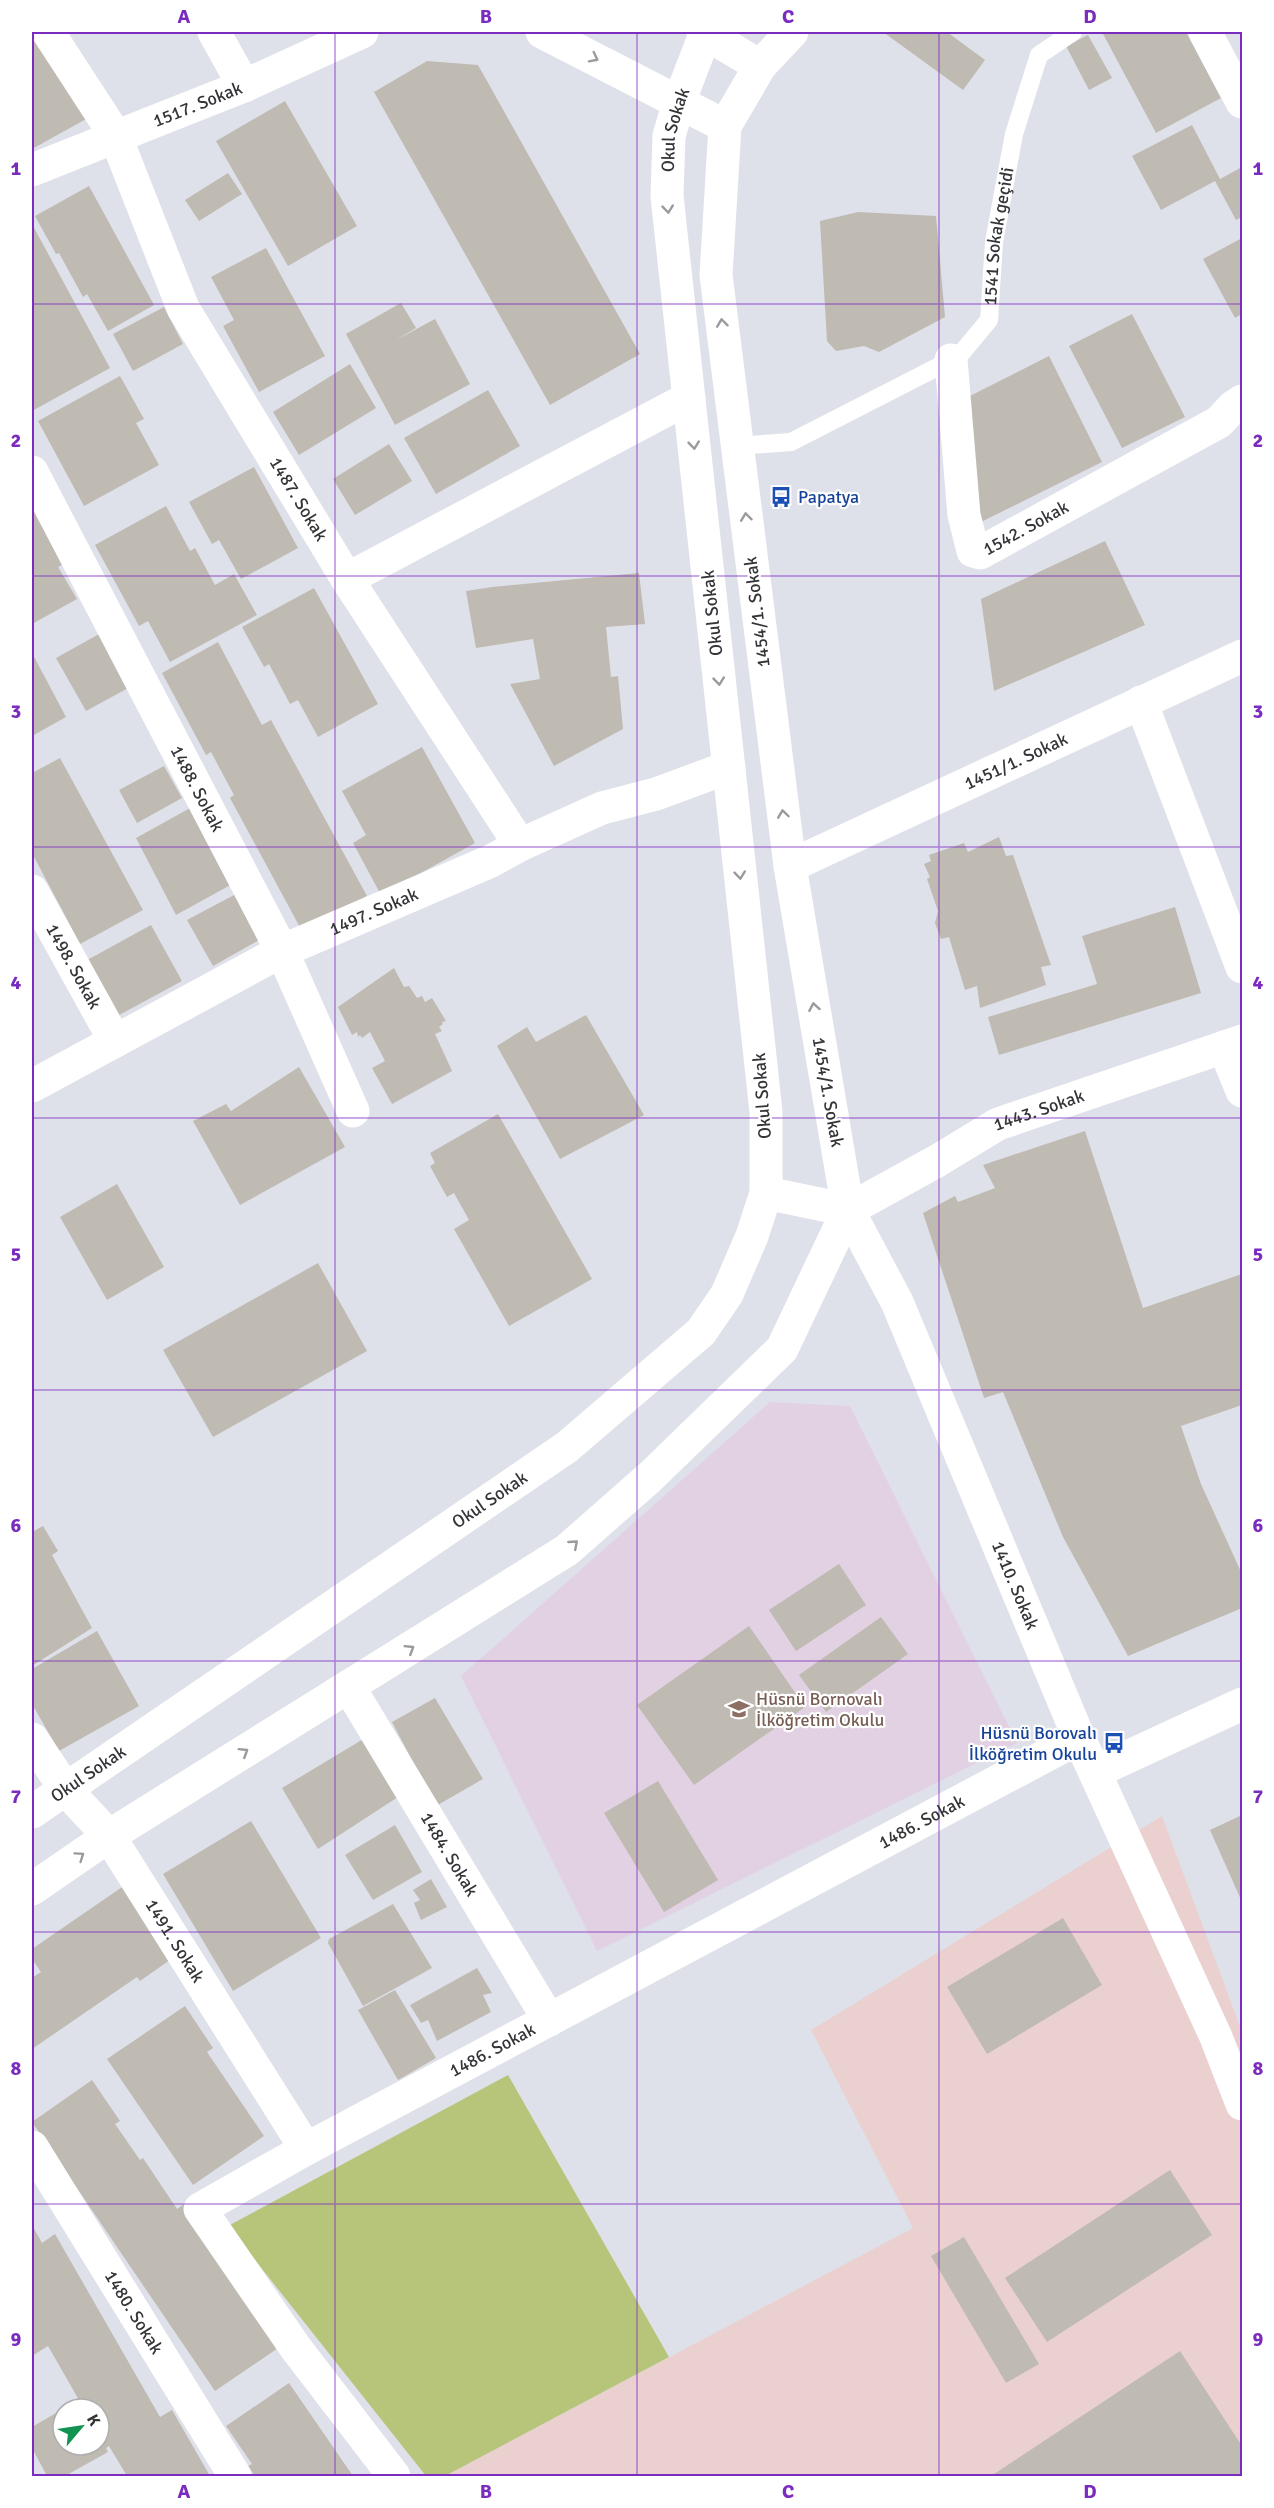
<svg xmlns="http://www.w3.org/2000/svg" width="1274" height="2508" font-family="Signika,sans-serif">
  <rect width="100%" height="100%" fill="#dfe1ea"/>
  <!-- industrial -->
  <path fill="#ebd0d0" d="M 1162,1816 L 1242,2032 L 1242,2476 L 445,2476 L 913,2228 L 811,2030 Z"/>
  <!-- education -->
  <path fill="#e2d1e2" d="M 770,1402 L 850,1406 L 1017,1743 L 597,1951 L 461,1676 Z"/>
  <!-- green -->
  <path fill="#b6c579" d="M 508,2075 L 669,2357 L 445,2476 L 426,2476 L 228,2226 Z"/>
  <!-- building -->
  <g fill="#bfbab2">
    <path d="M 32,32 L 39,32 L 88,118 L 32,149 Z"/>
    <path d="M 883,32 L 947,32 L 985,60 L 963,90 Z"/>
    <path d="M 1102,32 L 1186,32 L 1221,98 L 1156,133 Z"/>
    <path d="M 1088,35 L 1112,78 L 1089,90 L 1066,46 Z"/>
    <path d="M 427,61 L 478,65 L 640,354 L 550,405 L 374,92 Z"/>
    <path d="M 285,101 L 357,226 L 288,266 L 216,141 Z"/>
    <path d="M 1192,125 L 1220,179 L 1242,167 L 1242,217 L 1236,220 L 1215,181 L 1161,210 L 1132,156 Z"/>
    <path d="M 228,173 L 242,194 L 199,221 L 185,200 Z"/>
    <path d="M 89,186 L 154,305 L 108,331 L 87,294 L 83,297 L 59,253 L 56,254 L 35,216 Z"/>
    <path d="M 858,212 L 936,216 L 945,317 L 879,352 L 864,346 L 836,351 L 827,341 L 820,221 Z"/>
    <path d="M 32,224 L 110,368 L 32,411 Z"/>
    <path d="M 1242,238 L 1242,314 L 1235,318 L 1203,259 Z"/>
    <path d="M 266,248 L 325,356 L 259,392 L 223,326 L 234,320 L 211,277 Z"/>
    <path d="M 401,303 L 416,328 L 394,341 L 435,319 L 470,384 L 395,425 L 346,334 Z"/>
    <path d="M 164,307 L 183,344 L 133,371 L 113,334 Z"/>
    <path d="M 1132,314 L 1185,417 L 1122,448 L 1069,346 Z"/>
    <path d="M 1049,356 L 1102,462 L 979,523 L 962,400 Z"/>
    <path d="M 350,364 L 376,408 L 299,455 L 273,412 Z"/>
    <path d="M 120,376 L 144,419 L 136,423 L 159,465 L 84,506 L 38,421 Z"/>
    <path d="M 488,390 L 520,446 L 436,494 L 404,438 Z"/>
    <path d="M 389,444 L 412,481 L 355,515 L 333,479 Z"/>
    <path d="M 254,467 L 298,548 L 241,579 L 219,540 L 212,544 L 189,502 Z"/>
    <path d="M 32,505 L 66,563 L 58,567 L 77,599 L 32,624 Z"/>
    <path d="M 166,506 L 190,551 L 195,548 L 215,585 L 234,574 L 257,615 L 170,662 L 148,621 L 139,626 L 95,545 Z"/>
    <path d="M 1105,541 L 1145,625 L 994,691 L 981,599 Z"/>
    <path d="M 639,573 L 645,624 L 606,627 L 611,677 L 618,676 L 623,729 L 554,766 L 510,684 L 540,679 L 533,639 L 476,648 L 466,591 L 492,587 Z"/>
    <path d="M 314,588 L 378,704 L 318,737 L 298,700 L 290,704 L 269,664 L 264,667 L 242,627 Z"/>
    <path d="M 101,633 L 130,687 L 86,711 L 56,658 Z"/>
    <path d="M 218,642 L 262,725 L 271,720 L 367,896 L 302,931 L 230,798 L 234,795 L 211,752 L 206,755 L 162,673 Z"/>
    <path d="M 32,653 L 66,717 L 32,736 Z"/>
    <path d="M 422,747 L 475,843 L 381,895 L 353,843 L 366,835 L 342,791 Z"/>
    <path d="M 60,758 L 143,910 L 80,944 L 32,853 L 32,773 Z"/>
    <path d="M 164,766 L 182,798 L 137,823 L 119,790 Z"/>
    <path d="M 192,807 L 234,883 L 176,915 L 136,838 Z"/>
    <path d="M 999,837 L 1006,856 L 1013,855 L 1051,965 L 1041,967 L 1046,985 L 980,1008 L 977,986 L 965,990 L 949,937 L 941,939 L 935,923 L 938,911 L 927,879 L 930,877 L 924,864 L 931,861 L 929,855 L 964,843 L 968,852 Z"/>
    <path d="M 236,894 L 261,939 L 213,966 L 187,920 Z"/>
    <path d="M 1175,907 L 1201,993 L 999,1055 L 988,1017 L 1097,984 L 1082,936 Z"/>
    <path d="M 151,925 L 182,981 L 110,1020 L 80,964 Z"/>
    <path d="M 394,968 L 404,987 L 409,986 L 417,998 L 422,996 L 425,1002 L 432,998 L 446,1021 L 442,1022 L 443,1024 L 439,1027 L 442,1031 L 435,1034 L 452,1071 L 392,1104 L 372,1068 L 385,1061 L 370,1032 L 362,1038 L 360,1035 L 358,1037 L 357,1032 L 352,1035 L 338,1007 Z"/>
    <path d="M 586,1015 L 644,1115 L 560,1159 L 497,1046 L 527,1027 L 536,1042 Z"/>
    <path d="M 299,1067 L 345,1147 L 240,1205 L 193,1121 L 226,1104 L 231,1111 Z"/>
    <path d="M 498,1114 L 592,1279 L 509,1326 L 454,1229 L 469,1220 L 454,1193 L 447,1197 L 430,1166 L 435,1163 L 430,1153 Z"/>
    <path d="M 1085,1131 L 1143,1308 L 1242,1274 L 1242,1405 L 1181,1426 L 1201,1484 L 1242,1574 L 1242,1608 L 1128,1656 L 1063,1537 L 1003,1392 L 984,1398 L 923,1213 L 955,1196 L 958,1202 L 995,1188 L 983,1165 Z"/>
    <path d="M 117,1184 L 164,1267 L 107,1300 L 60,1217 Z"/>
    <path d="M 318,1263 L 367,1351 L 213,1437 L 163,1350 Z"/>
    <path d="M 43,1526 L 58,1551 L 52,1555 L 92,1628 L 32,1666 L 32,1532 Z"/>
    <path d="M 839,1564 L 866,1605 L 796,1651 L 769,1610 Z"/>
    <path d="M 881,1617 L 908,1654 L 826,1712 L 799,1675 Z"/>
    <path d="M 749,1626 L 805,1707 L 694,1785 L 637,1705 Z"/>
    <path d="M 97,1631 L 139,1706 L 59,1751 L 32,1704 L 32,1669 Z"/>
    <path d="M 435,1698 L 483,1779 L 436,1806 L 392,1722 Z"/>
    <path d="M 365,1738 L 398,1797 L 318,1849 L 282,1788 Z"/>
    <path d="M 658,1781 L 718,1880 L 664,1912 L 604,1813 Z"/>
    <path d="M 1242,1815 L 1242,1902 L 1210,1830 Z"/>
    <path d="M 251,1821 L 321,1938 L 233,1991 L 163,1874 Z"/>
    <path d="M 395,1825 L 422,1872 L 373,1900 L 345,1855 Z"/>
    <path d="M 431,1879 L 447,1907 L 421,1920 L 414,1903 L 420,1900 L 413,1890 Z"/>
    <path d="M 128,1883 L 177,1955 L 140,1981 L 137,1977 L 32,2049 L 32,1978 L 41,1972 L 32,1959 L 32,1949 Z"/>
    <path d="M 393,1904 L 432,1968 L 363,2006 L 328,1943 L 329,1939 Z"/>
    <path d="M 1063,1918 L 1102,1985 L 987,2054 L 947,1987 Z"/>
    <path d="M 477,1968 L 492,1993 L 483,1995 L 491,2012 L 437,2041 L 428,2020 L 421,2023 L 410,2005 Z"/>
    <path d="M 395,1990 L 436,2058 L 398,2080 L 358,2010 Z"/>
    <path d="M 185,2006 L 213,2048 L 207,2052 L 264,2136 L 193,2185 L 107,2059 Z"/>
    <path d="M 92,2080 L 120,2121 L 115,2124 L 140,2160 L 143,2158 L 177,2209 L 187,2202 L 281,2346 L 215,2391 L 32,2122 Z"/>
    <path d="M 1170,2170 L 1212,2235 L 1047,2342 L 1005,2278 Z"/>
    <path d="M 32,2225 L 42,2243 L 55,2234 L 160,2417 L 172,2410 L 210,2476 L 127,2476 L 109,2446 L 106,2448 L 108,2452 L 65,2476 L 47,2476 L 32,2448 L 32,2427 L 63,2409 L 63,2445 L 99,2445 L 99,2409 L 63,2409 L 79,2400 L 48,2346 L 32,2356 Z"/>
    <path d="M 964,2237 L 1039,2364 L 1006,2383 L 931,2256 Z"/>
    <path d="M 1180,2351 L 1242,2446 L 1242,2476 L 991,2476 Z"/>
    <path d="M 289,2383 L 353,2476 L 255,2476 L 248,2466 L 252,2464 L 226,2426 Z"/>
  </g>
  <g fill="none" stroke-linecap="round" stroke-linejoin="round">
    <!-- service -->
    <path stroke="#fff" stroke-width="18" id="s1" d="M 737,446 L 791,442 L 959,356 L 989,320 L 994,242 L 1014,134 L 1039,55 L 1073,32"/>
    <!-- minor -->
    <g stroke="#fff" stroke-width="33">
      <path id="s2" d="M 48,32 L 115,135 L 183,308 L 347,579 L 520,845"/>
      <path d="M 214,32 L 244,86"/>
      <path d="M 1205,32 L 1242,102"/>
      <path id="s3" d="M 32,170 L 244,86 L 362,32"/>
      <path id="s4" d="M 951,360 L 964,515 L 973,551 L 980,553 L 1219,422 L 1233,407 L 1242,401"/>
      <path id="s5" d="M 32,472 L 282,951 L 353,1111"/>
      <path d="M 347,579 L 689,398"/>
      <path d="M 1141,702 L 1242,967"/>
      <path id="s6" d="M 790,866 L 1242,656"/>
      <path id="s7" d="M 32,891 L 115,1041"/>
      <path d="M 1224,1047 L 1242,1091"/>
      <path id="s8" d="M 32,1086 L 282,951 L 491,861 L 520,845 L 602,808 L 656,794 L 729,767"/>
      <path id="s9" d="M 848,1210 L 937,1161 L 998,1124 L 1242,1041"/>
      <path id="s10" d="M 349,1687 L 549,2020"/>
      <path id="s11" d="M 32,1739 L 66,1790 L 109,1836 L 306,2149"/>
      <path d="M 1095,1772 L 1242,1704"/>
      <path id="s12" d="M 32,2147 L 235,2476"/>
      <path id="s13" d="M 394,2476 L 295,2347 L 200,2209 L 306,2149 L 1079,1738"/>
    </g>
    <!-- tertiary -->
    <path stroke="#fff" stroke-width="33" id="s14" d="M 766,1193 L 848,1210 L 897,1302 L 1079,1738 L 1216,2037 L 1242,2104"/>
    <!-- secondary -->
    <g stroke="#fff" stroke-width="33">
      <path d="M 542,32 L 725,126"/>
      <path d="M 703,32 L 760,66"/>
      <path id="s15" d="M 32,1812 L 567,1447 L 701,1332 L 727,1294 L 752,1236 L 766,1193 L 766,1112 L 667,196 L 669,136 L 679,102 L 706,32"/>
      <path d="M 32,1889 L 109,1836 L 567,1550 L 650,1477 L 782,1349 L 848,1210 L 790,866 L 716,275 L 725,126 L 760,66 L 792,32"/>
    </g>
  </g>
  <!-- one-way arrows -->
  <defs><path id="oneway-chevron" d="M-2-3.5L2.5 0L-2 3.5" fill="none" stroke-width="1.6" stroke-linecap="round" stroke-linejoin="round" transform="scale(1.5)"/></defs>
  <g stroke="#9a9a9c">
    <use href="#oneway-chevron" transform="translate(594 58) rotate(27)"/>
    <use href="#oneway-chevron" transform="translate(668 209) rotate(84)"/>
    <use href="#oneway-chevron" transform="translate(722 323) rotate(-97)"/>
    <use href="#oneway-chevron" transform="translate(694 445) rotate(84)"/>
    <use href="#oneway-chevron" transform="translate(746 517) rotate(-97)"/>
    <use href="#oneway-chevron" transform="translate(719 681) rotate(84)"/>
    <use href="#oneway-chevron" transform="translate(783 814) rotate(-98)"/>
    <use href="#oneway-chevron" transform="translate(740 875) rotate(84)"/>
    <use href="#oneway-chevron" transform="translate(814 1007) rotate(-100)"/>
    <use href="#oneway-chevron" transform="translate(574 1544) rotate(-41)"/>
    <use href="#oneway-chevron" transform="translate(410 1649) rotate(-32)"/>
    <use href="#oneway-chevron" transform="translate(244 1752) rotate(-32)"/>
    <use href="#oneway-chevron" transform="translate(80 1856) rotate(-35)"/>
  </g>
  <!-- grid -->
  <path fill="none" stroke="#7b2cbf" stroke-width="1.5" stroke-opacity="0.55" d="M 335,32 L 335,2476M 637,32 L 637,2476M 939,32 L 939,2476M 32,304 L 1242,304M 32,576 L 1242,576M 32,847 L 1242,847M 32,1118 L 1242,1118M 32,1390 L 1242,1390M 32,1661 L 1242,1661M 32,1932 L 1242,1932M 32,2204 L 1242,2204"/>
  <!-- icons -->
  <defs>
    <symbol id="bus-bare" viewBox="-9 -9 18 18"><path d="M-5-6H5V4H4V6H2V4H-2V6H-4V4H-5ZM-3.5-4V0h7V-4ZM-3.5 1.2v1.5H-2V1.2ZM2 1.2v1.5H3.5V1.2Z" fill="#1a4fb4" stroke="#fff" stroke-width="2.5" paint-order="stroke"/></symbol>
    <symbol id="school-bare" viewBox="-9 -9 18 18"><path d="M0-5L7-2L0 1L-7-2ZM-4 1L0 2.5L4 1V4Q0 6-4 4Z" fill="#8d6e63" stroke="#fff" stroke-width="2.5" paint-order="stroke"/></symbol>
  </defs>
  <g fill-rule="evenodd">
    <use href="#bus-bare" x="766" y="482" width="30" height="30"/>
    <use href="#school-bare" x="724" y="1694" width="30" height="30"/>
    <use href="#bus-bare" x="1099" y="1728" width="30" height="30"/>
  </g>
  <g text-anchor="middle" stroke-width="4.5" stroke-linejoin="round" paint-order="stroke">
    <!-- street labels -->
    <g font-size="18" fill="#343538" stroke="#fff">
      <text dy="6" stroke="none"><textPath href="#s3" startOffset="178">1517. Sokak</textPath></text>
      <text dy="6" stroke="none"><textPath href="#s15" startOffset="2048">Okul Sokak</textPath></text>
      <text dy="6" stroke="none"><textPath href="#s1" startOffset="374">1541 Sokak geçidi</textPath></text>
      <text dy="6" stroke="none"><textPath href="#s2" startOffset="532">1487. Sokak</textPath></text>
      <text dy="6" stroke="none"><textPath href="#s4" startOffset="252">1542. Sokak</textPath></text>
      <text transform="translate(757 612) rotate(-97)" y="6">1454/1. Sokak</text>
      <text transform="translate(712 613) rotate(-96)" y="6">Okul Sokak</text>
      <text dy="6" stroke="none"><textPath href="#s6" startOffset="249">1451/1. Sokak</textPath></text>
      <text dy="6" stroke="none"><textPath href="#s5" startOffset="357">1488. Sokak</textPath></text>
      <text dy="6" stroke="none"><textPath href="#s8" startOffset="384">1497. Sokak</textPath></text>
      <text dy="6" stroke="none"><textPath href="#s7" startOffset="86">1498. Sokak</textPath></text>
      <text transform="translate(828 1092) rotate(80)" y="6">1454/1. Sokak</text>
      <text transform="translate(762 1096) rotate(-94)" y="6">Okul Sokak</text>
      <text dy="6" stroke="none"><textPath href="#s9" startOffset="216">1443. Sokak</textPath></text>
      <text dy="6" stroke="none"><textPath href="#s15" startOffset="554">Okul Sokak</textPath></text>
      <text dy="6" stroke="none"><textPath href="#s14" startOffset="495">1410. Sokak</textPath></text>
      <text dy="6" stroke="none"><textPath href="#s15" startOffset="68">Okul Sokak</textPath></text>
      <text dy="6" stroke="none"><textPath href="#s13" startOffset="1149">1486. Sokak</textPath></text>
      <text dy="6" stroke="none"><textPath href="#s10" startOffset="195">1484. Sokak</textPath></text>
      <text dy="6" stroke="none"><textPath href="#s11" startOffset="248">1491. Sokak</textPath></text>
      <text dy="6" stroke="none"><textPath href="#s13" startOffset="663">1486. Sokak</textPath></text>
      <text dy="6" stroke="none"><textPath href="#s12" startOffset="194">1480. Sokak</textPath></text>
    </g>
    <!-- transit labels -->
    <g font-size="18" fill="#164399" stroke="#fff" text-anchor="start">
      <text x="798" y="503">Papatya</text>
      <text x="1097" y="1739" text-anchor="end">Hüsnü Borovalı<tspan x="1097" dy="21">İlköğretim Okulu</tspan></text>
    </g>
    <!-- education labels -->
    <g font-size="18" fill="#785e54" stroke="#fff" text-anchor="start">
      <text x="756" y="1705">Hüsnü Bornovalı<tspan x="756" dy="21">İlköğretim Okulu</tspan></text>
    </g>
  </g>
  <!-- border -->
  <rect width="1274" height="2508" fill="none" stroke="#ffffff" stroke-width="66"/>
  <!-- north arrow -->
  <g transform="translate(81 2427) rotate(61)"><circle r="28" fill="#ffffff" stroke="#aeaeaf" stroke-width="1.5"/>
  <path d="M0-4.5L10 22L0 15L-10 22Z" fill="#139351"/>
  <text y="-9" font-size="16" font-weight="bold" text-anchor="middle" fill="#343538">K</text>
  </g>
  <rect x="33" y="33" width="1208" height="2442" fill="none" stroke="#7b2cbf" stroke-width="2"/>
  <g font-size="20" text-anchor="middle" font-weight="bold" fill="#7b2cbf">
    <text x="184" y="23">A</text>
    <text x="486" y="23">B</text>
    <text x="788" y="23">C</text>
    <text x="1090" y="23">D</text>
    <text x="16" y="175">1</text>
    <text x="1258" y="175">1</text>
    <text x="16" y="447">2</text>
    <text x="1258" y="447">2</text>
    <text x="16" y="718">3</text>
    <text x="1258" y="718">3</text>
    <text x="16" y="989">4</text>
    <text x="1258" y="989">4</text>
    <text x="16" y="1261">5</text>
    <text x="1258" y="1261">5</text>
    <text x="16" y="1532">6</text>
    <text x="1258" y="1532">6</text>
    <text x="16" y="1803">7</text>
    <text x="1258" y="1803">7</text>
    <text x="16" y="2075">8</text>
    <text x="1258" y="2075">8</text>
    <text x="16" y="2346">9</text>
    <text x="1258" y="2346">9</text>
    <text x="184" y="2498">A</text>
    <text x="486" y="2498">B</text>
    <text x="788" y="2498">C</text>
    <text x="1090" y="2498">D</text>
  </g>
</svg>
